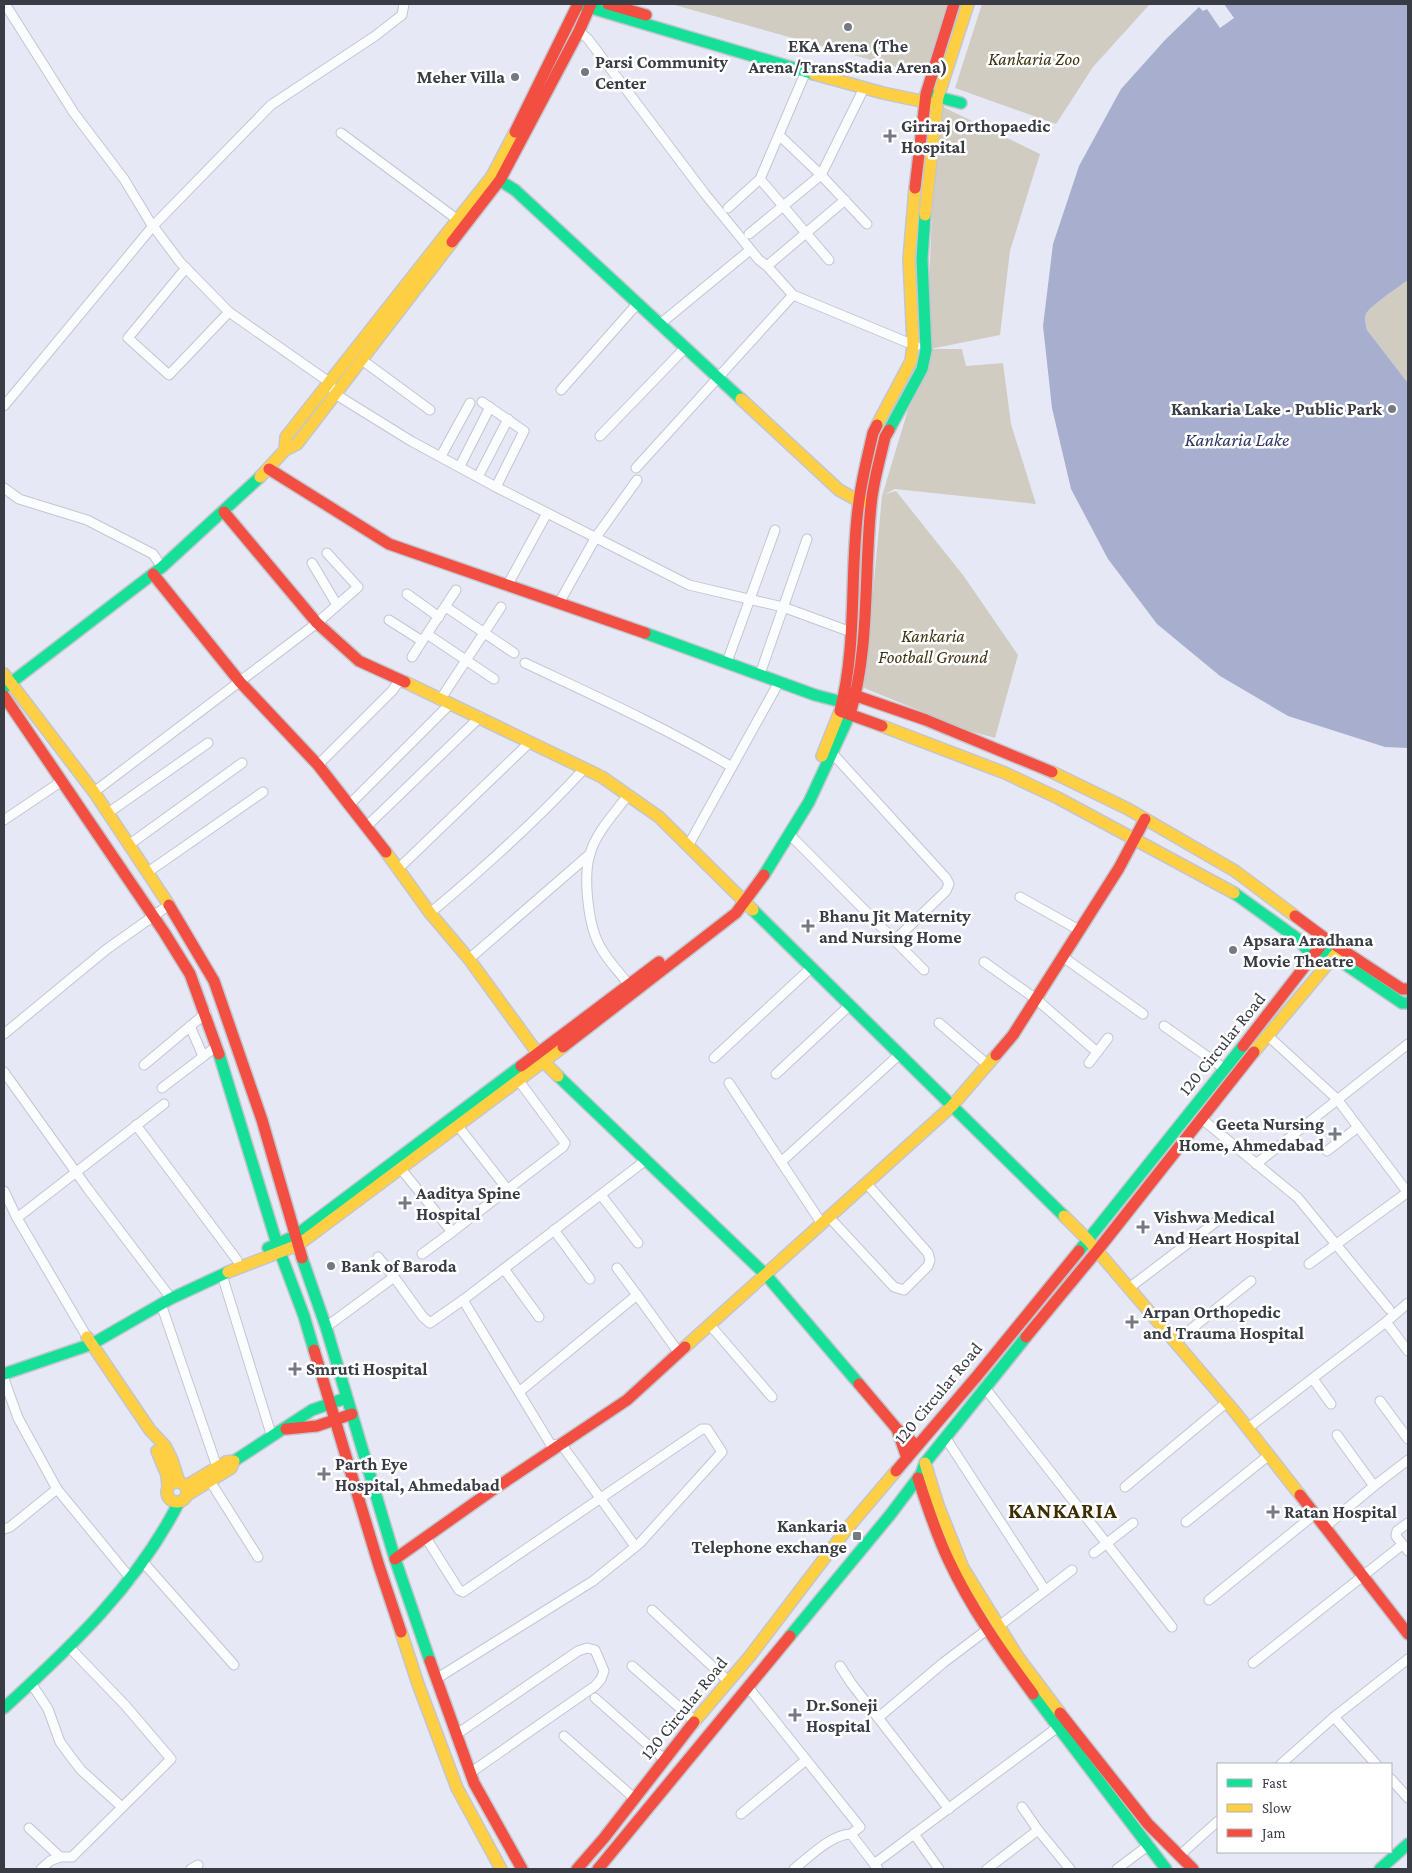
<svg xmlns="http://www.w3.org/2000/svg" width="1412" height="1873" font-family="'Crimson Pro',serif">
  <rect width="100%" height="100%" fill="#e6e9f5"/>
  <!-- green -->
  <g fill="#d1ccc2">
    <path d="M 671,4 L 949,4 L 930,66 L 925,71 L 914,72 Z"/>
    <path d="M 982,4 L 1150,4 L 1093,67 L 1056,124 L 955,88 Z"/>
    <path d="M 937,104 L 1040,154 L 1010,251 L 1000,335 L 930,349 L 962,349 L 966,366 L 1003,363 L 1011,424 L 1036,504 L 895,489 L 885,494 L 896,491 L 963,575 L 1018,655 L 995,738 L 970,731 L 864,688 L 882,496 L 926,350 Z"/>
    <path d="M 1408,280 L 1408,383 L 1367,330 C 1366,325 1364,319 1366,314 C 1371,305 1399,287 1408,280 Z"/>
  </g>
  <!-- water -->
  <path fill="#a8afce" d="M 1224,4 L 1408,4 L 1408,280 C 1399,287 1371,305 1366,314 C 1364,319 1366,325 1367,330 L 1408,383 L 1408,748 L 1385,747 L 1288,716 L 1220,676 L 1157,624 L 1108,559 L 1071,489 L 1052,408 L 1043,326 L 1053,244 L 1079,166 L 1121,89 L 1165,40 L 1199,7 L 1203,11 L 1207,9 L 1220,28 L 1234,18 Z"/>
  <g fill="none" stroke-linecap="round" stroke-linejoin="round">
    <defs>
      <g id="street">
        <path d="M 5,4 L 74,113 L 124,179 L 150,222 L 180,262 L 229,312 L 329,382 L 335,394 L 411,441 L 496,487 L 689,585 L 783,607 L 851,632"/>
        <path d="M 579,31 L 588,39 L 705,194 L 759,260 L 767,266 L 793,295 L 916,346"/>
        <path d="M 341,133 L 458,220"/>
        <path d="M 779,135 L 821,175 L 867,224"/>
        <path d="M 760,179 L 829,260"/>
        <path d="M 728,208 L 760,179 L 806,71"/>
        <path d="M 749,234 L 821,175 L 864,88"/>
        <path d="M 767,266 L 845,200"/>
        <path d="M 186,268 L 128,338 L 169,375 L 229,312"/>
        <path d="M 660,324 L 750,250"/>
        <path d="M 362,360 L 430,410"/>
        <path d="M 561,390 L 638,303"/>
        <path d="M 482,402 L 524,431 L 496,487"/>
        <path d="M 4,406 L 153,226 L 271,105 L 375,36 L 402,15 L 404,4"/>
        <path d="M 600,436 L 685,348"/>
        <path d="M 441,456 L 470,403"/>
        <path d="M 460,466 L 490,407"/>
        <path d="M 636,468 L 793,295"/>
        <path d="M 478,477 L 508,419"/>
        <path d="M 4,488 L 19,499 L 87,520 L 153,554 L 162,567"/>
        <path d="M 312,563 L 337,605"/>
        <path d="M 507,586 L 547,513"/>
        <path d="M 456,590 L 427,634 L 494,679"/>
        <path d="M 407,594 L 439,617"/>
        <path d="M 559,603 L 596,537 L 637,480"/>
        <path d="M 446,607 L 514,653"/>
        <path d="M 389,620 L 422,641"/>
        <path d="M 412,657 L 424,638"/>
        <path d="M 727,662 L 775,530"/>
        <path d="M 525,663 C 595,696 666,728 732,767"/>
        <path d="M 760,674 L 807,539"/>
        <path d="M 440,700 L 501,607"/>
        <path d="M 833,754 L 946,878 L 949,884 L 946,891 L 894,941"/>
        <path d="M 318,765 L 392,691 L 400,680"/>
        <path d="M 94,792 L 317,623 L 358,587 L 327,553"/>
        <path d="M 628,795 C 615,813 596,832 590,854 C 583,877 588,927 601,948 C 608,961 620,973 629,985"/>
        <path d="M 349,805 L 450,704"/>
        <path d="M 108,813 L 208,743"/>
        <path d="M 4,820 L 62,781"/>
        <path d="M 366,827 L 480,717"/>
        <path d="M 789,834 L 924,970"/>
        <path d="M 130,844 L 242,763"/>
        <path d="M 688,846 L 779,682"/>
        <path d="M 399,868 L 529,743"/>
        <path d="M 148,872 L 263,792"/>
        <path d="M 1020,897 L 1079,930"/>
        <path d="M 430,913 C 484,868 536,821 584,769"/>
        <path d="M 1063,957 L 1143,1014"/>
        <path d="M 469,959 L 590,854"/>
        <path d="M 984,962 L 1036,999 L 1097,1052"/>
        <path d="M 939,1023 L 988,1065"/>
        <path d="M 190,1026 L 203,1056"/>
        <path d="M 1164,1026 L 1225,1069"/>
        <path d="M 4,1034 L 107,949 L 169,905"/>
        <path d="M 1267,1035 L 1337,1099 L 1408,1193"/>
        <path d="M 714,1058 L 812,967"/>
        <path d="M 1089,1063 L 1108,1038"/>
        <path d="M 144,1065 L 206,1013"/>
        <path d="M 4,1072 L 88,1189 L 167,1293"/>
        <path d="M 776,1074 L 850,1005"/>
        <path d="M 729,1083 L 822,1224"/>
        <path d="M 162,1088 L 217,1046"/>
        <path d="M 1202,1119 L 1298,1198 L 1389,1309"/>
        <path d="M 136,1125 L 237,1260"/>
        <path d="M 458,1126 L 508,1190"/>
        <path d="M 1327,1151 L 1358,1127"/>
        <path d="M 781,1162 L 900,1054"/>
        <path d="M 1256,1164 L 1408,1044"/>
        <path d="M 401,1169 L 452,1232 L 422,1254"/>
        <path d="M 4,1191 L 17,1218 L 87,1337"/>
        <path d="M 601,1195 L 638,1243"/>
        <path d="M 829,1217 L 894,1287 L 904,1290 L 928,1266 L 930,1260 L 928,1253 L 867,1184"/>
        <path d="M 17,1218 L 164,1104"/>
        <path d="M 554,1230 L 590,1279"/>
        <path d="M 452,1232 L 563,1147 L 565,1143 L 519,1081"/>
        <path d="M 378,1257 L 394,1277"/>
        <path d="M 1309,1264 L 1408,1192"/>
        <path d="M 617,1268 L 637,1295"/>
        <path d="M 504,1269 L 539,1317"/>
        <path d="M 222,1275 L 272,1437"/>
        <path d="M 1129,1288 L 1225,1215"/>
        <path d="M 1408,1303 L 1386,1322 L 1408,1351"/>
        <path d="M 161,1304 L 217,1467"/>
        <path d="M 710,1325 L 772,1397"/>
        <path d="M 326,1327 L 394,1277 L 423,1317 L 430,1323 L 463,1300"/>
        <path d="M 1175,1342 L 1251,1281"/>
        <path d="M 4,1379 L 18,1418 L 57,1489 L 131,1579"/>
        <path d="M 1313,1379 L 1331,1404"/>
        <path d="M 985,1388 L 1172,1627"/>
        <path d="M 519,1392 L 637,1295 L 679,1353"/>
        <path d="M 1380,1401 L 1408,1439"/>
        <path d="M 1248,1428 L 1386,1322"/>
        <path d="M 1337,1435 L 1374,1486"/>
        <path d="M 945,1437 L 1045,1590"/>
        <path d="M 210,1481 L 258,1557"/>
        <path d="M 1125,1487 L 1227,1402"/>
        <path d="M 1186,1522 L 1269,1455"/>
        <path d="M 1408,1523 L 1397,1531 L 1396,1536 L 1408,1551"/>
        <path d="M 1325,1527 L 1374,1486 L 1408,1460"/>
        <path d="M 4,1529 L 10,1527 L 57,1489"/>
        <path d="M 426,1538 L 459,1590 L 463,1592 L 702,1429 L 707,1429 L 722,1452 L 640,1543 L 593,1581 L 436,1679"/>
        <path d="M 635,1546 L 561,1444 L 551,1445 L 463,1300 L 646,1160"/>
        <path d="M 1094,1553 L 1133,1523"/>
        <path d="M 143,1562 L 234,1665"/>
        <path d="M 1209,1600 L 1315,1514"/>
        <path d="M 652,1610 L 728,1681"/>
        <path d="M 999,1626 L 1072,1570"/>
        <path d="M 1253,1663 L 1402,1545"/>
        <path d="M 632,1666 L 696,1722"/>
        <path d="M 840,1666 L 851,1683 L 949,1809"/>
        <path d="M 31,1683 L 48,1709 L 60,1742 L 71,1757 L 81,1770 L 122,1807"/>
        <path d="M 748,1687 L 860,1827 L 851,1834 L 878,1869"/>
        <path d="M 595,1698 L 664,1759"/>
        <path d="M 879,1717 L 943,1663 L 988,1629"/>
        <path d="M 1334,1717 L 1376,1764"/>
        <path d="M 457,1734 L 578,1651 L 587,1648 L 595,1650 L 604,1671 L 601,1679 L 595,1686 L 470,1773"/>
        <path d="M 564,1736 L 634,1798"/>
        <path d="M 1281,1764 L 1334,1717 L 1408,1659"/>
        <path d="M 1391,1779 L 1408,1798"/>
        <path d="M 1022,1807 L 1038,1830 L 1070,1869"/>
        <path d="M 741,1814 L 806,1760"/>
        <path d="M 29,1828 L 60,1857 L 72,1857 L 171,1759 L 125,1705 L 69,1647"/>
        <path d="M 914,1834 L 939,1869"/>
        <path d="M 1180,1855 L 1218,1821"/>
        <path d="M 874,1864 L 1058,1727"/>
        <path d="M 41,1869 L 50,1861 L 60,1857"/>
        <path d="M 191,1869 L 198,1865"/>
        <path d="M 794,1869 C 809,1857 832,1834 851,1834"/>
        <path d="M 987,1869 L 1038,1830"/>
        <path d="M 1117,1869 L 1149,1845"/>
      </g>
      <g id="fast">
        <path d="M 581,5 L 814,74"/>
        <path d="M 930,95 L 961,103"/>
        <path d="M 494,177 L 515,190 L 741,399"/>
        <path d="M 889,430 L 922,369 L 926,350 L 922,259 L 925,215"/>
        <path d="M 645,633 L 815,695 L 842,702"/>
        <path d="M 4,688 L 162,567 L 260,477"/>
        <path d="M 764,875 L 809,802 L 850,714"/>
        <path d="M 1234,893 L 1298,939 L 1313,957 L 1327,952 L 1402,1003 L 1408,1003"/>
        <path d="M 753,910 L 1064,1216"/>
        <path d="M 219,1054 L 277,1244 L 304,1316 L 314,1350"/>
        <path d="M 558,1076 L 766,1275 L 859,1384"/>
        <path d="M 268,1248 L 295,1236 L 521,1066"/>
        <path d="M 1079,1251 L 1243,1046"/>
        <path d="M 302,1258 L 326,1327 L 395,1559 L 430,1661"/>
        <path d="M 4,1374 L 92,1344 L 170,1299 L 228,1272"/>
        <path d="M 234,1461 L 312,1410 L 346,1398"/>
        <path d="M 790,1636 L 890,1515 L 921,1474 L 925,1463 L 1026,1337"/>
        <path d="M 1033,1694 L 1166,1869"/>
        <path d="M 4,1708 C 72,1646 137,1585 179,1502"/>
        <path d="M 1380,1869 L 1408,1844"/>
      </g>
      <g id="slow">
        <path d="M 814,74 L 883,93 L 935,104"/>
        <path d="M 925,215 L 938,97 L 968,4"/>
        <path d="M 741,399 L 839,490 L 859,501 L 867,502"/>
        <path d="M 877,425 L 911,361 L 913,344 L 909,259 L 915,188"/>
        <path d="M 285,450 L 286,437 L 492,176 L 515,132"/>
        <path d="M 260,477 L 285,450 L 297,444 L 452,242"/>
        <path d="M 4,674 L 94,792 L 169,905"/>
        <path d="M 405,682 L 602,777 L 659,817 L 753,910"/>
        <path d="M 882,726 L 1005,773 L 1058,798 L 1234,893"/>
        <path d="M 822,756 L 840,711"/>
        <path d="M 1052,772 L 1128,809 L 1235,871 L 1295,916"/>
        <path d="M 386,852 L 430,913 L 469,959 L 544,1062 L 558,1076"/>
        <path d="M 1254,1052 L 1340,949"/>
        <path d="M 1064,1216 L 1088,1240 L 1235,1412 L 1300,1495"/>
        <path d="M 228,1272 L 298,1245 L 563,1047"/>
        <path d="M 87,1337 L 150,1430 L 165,1446 L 172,1460 L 179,1482"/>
        <path d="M 685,1347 L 952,1106 L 996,1055"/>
        <path d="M 157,1451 L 167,1475 L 168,1486"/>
        <path d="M 925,1463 L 938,1505 L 963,1568 L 1018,1657 L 1060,1713"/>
        <circle cx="177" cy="1492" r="10"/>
        <path d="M 186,1486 L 226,1462 L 234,1461 L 231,1468 L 187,1495"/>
        <path d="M 401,1632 L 418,1684 L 457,1788 L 501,1869"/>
        <path d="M 694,1722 L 750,1656 L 846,1530 L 896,1471"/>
      </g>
      <g id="jam">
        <path d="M 608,4 L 646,15"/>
        <path d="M 515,132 L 578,4"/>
        <path d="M 915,188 L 926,94 L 954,4"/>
        <path d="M 452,242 L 500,180 L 579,31 L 591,4"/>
        <path d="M 877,425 L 873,433 C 868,455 862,478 859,501 C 849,570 858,643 840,711 L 882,726"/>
        <path d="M 269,469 L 389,544 L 645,633"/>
        <path d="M 224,512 L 317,623 L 359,661 L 405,682"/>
        <path d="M 153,574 L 240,682 L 318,765 L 386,852"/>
        <path d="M 848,693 L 926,720 L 1052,772"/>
        <path d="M 4,696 L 164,932 L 190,974 L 219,1054"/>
        <path d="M 850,714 C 870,650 864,572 871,505 C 873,482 880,459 885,437 L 889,430"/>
        <path d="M 169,905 L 214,981 L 262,1120 L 302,1258"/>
        <path d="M 1295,916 L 1326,939 L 1402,989 L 1408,989"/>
        <path d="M 1243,1046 L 1326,939"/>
        <path d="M 563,1047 L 736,913 L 764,875"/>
        <path d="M 996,1055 L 1013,1035 L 1119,868 L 1145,819"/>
        <path d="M 521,1066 L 659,962"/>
        <path d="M 1026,1337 L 1097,1251 L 1254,1052"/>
        <path d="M 314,1350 L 379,1566 L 401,1632"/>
        <path d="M 859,1384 L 897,1429 L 917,1446"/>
        <path d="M 286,1429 L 317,1426 L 352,1414"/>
        <path d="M 897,1429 L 907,1458"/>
        <path d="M 896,1471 L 977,1376 L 1079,1251"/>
        <path d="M 918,1478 C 927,1506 936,1534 949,1561 C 971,1608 1002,1652 1033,1694"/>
        <path d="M 1300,1495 L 1408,1634"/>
        <path d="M 395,1559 L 494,1489 L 627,1400 L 685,1347"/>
        <path d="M 430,1661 L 474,1783 L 522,1869"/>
        <path d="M 1060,1713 L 1148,1824 L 1193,1869"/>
        <path d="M 577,1869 L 604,1838 L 694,1722"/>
        <path d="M 598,1869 L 790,1636"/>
      </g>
    </defs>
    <!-- street casing -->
    <use href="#street" stroke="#c3c6cf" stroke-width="11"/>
    <!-- fast casing -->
    <use href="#fast" stroke="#c3c6cf" stroke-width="14"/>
    <!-- slow casing -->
    <use href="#slow" stroke="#c3c6cf" stroke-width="14"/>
    <!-- jam casing -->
    <use href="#jam" stroke="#c3c6cf" stroke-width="14"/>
    <!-- street -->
    <use href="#street" stroke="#fbfcfe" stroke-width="9"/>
    <!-- fast -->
    <use href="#fast" stroke="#16e098" stroke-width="11"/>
    <!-- slow -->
    <use href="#slow" stroke="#ffcf43" stroke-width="11"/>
    <!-- jam -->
    <use href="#jam" stroke="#f24e42" stroke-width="11"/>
  </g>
  <!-- markers -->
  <g fill="#767983" stroke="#fff" stroke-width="2">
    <circle cx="848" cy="27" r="5"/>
    <circle cx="585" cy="72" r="5"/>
    <circle cx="515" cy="77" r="5"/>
    <path d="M887.5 128.5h5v5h5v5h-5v5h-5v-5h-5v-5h5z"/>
    <circle cx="1392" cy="409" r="5"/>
    <path d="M805.5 918.5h5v5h5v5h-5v5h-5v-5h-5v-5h5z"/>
    <circle cx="1233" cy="950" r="5"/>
    <path d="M1332.5 1126.5h5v5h5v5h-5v5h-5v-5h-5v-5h5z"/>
    <path d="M402.5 1195.5h5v5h5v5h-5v5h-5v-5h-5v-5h5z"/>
    <path d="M1140.5 1219.5h5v5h5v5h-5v5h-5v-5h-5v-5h5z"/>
    <circle cx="331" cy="1266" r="5"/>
    <path d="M1129.5 1314.5h5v5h5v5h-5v5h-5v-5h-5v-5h5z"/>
    <path d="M292.5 1361.5h5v5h5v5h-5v5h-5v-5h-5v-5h5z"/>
    <path d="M321.5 1466.5h5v5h5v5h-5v5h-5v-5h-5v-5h5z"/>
    <path d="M1270.5 1504.5h5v5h5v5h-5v5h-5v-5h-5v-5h5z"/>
    <rect x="852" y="1531" width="10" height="10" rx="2.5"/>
    <path d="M792.5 1707.5h5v5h5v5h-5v5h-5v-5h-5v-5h5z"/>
  </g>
  <g text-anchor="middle" stroke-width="5" stroke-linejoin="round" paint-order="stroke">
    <!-- poi labels -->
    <g font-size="18" font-weight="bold" fill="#3a3c45" stroke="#fff" text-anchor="start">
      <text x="848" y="52" text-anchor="middle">EKA Arena (The<tspan x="848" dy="21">Arena/TransStadia Arena)</tspan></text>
      <text x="595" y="68">Parsi Community<tspan x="595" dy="21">Center</tspan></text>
      <text x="505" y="83" text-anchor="end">Meher Villa</text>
      <text x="901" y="132">Giriraj Orthopaedic<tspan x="901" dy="21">Hospital</tspan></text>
      <text x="1382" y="415" text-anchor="end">Kankaria Lake - Public Park</text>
      <text x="819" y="922">Bhanu Jit Maternity<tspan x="819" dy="21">and Nursing Home</tspan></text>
      <text x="1243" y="946">Apsara Aradhana<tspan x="1243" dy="21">Movie Theatre</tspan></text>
      <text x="1324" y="1130" text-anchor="end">Geeta Nursing<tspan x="1324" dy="21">Home, Ahmedabad</tspan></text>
      <text x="416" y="1199">Aaditya Spine<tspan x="416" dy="21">Hospital</tspan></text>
      <text x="1154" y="1223">Vishwa Medical<tspan x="1154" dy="21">And Heart Hospital</tspan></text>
      <text x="341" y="1272">Bank of Baroda</text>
      <text x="1143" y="1318">Arpan Orthopedic<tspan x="1143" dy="21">and Trauma Hospital</tspan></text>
      <text x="306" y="1375">Smruti Hospital</text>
      <text x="335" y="1470">Parth Eye<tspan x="335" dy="21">Hospital, Ahmedabad</tspan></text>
      <text x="1284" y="1518">Ratan Hospital</text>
      <text x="847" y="1532" text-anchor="end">Kankaria<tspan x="847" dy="21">Telephone exchange</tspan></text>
      <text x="806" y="1711">Dr.Soneji<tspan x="806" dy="21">Hospital</tspan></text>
    </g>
    <!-- park labels -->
    <g font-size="18" font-style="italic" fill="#3f3210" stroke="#fff">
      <text x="1034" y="65">Kankaria Zoo</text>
      <text x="933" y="642">Kankaria<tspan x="933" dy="21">Football Ground</tspan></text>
    </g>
    <!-- street labels -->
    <g font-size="18" fill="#3a3c45" stroke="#fff">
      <text transform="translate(1222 1044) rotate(-51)" y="6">120 Circular Road</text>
      <text transform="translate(938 1393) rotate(-50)" y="6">120 Circular Road</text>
      <text transform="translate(684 1708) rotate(-51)" y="6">120 Circular Road</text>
    </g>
    <!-- water labels -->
    <g font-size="19" font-style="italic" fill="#2d3467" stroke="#fff">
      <text x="1237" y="446">Kankaria Lake</text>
    </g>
    <!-- district labels -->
    <g font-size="22" font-weight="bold" letter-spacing="1" fill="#3d2e04" stroke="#fff">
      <text x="1063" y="1518">KANKARIA</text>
    </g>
  </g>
  <!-- border -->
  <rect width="1412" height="1873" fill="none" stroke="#3a3c45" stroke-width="10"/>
  <!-- legend -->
  <rect x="1217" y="1763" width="175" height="90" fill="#ffffff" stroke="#b0b1b5"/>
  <rect x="1227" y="1779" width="25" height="8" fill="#16e098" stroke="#b0b1b5"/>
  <text x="1262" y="1788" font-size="15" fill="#3a3c45">Fast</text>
  <rect x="1227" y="1804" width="25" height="8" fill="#ffcf43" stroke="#b0b1b5"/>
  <text x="1262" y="1813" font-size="15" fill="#3a3c45">Slow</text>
  <rect x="1227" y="1829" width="25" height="8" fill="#f24e42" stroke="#b0b1b5"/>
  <text x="1262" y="1838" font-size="15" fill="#3a3c45">Jam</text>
</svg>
